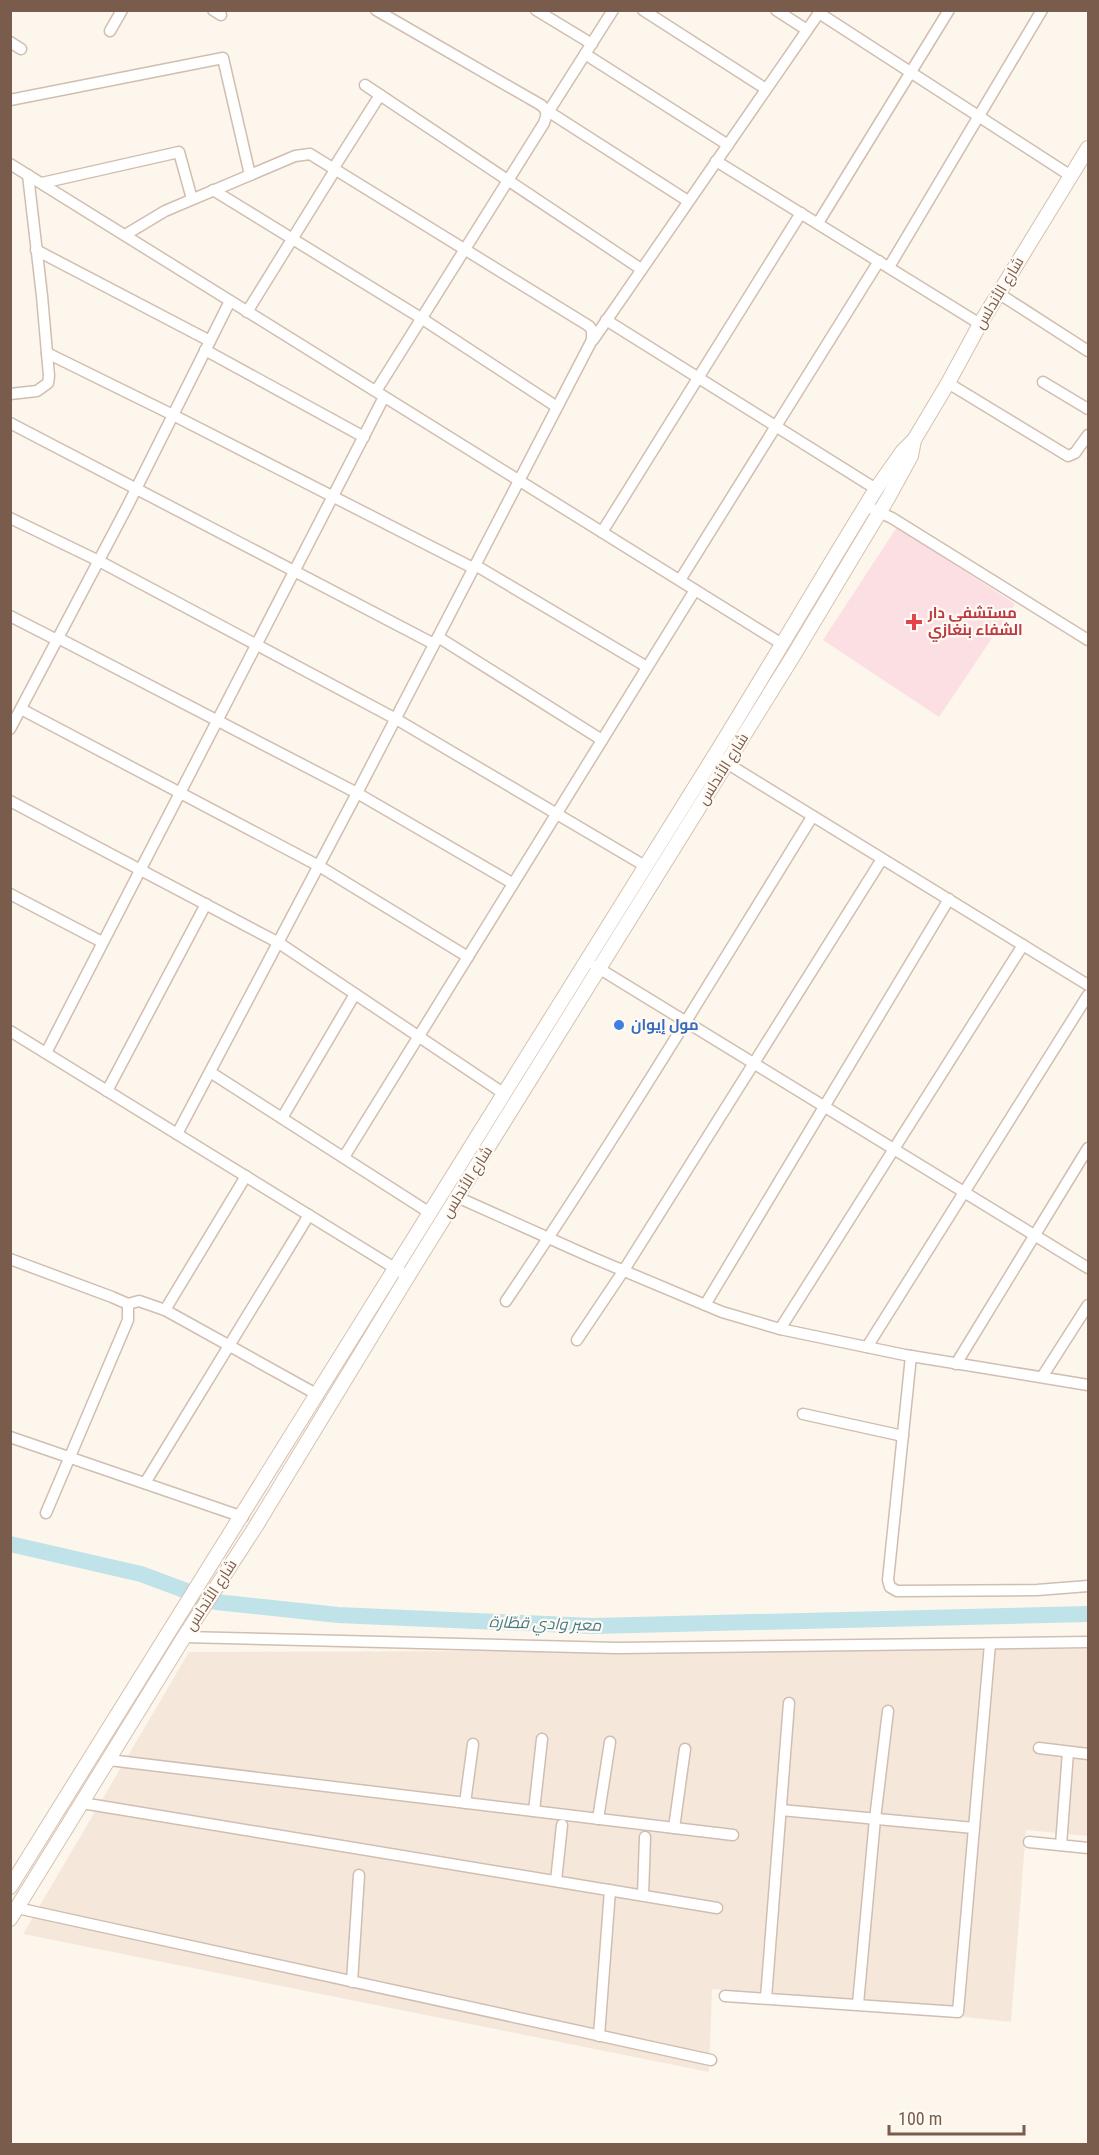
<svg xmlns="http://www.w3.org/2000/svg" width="1099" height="2155" font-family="'Roboto Condensed',Cairo,sans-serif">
  <rect width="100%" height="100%" fill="#fdf6ec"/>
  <!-- residential -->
  <path fill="#f5e8da" d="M 1088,1649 L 1088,1836 L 1026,1830 L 1011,2022 L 712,1989 L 709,2072 L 23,1934 L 189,1652 Z"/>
  <!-- medical -->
  <path fill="#fbdfe3" d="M 897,527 L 1015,604 L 939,717 L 823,640 Z"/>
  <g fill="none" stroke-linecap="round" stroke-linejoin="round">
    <!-- river -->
    <path stroke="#bfe3e8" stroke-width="16" d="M 10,1544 L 141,1574 L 216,1602 L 338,1615 L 593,1626 L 1088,1614"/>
    <defs>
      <g id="minor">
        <path d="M 213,10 L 221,15"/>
        <path d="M 536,10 L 592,44"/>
        <path d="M 643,10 L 766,89"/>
        <path d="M 776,10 L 807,30"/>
        <path d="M 819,13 L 1071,176"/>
        <path d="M 110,31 L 122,10"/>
        <path d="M 10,42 L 21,49"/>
        <path d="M 585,54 L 728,145"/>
        <path d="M 365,85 L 641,269"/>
        <path d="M 10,100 L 223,58 L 250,175"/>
        <path d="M 546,110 L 688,201"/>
        <path d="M 547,114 L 613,10"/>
        <path d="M 716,161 L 980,324"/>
        <path d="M 10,164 L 782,644"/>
        <path d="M 333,169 L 380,95"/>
        <path d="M 42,183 L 179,152 L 192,199"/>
        <path d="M 213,190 L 421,318 L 557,407"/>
        <path d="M 818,223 L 949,10"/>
        <path d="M 125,235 L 165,211 L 295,156 L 310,154 L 589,326 L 592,330 L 592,340 L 357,793 L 177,1134"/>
        <path d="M 36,250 L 210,341"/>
        <path d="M 889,267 L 1042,10"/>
        <path d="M 998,293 L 1088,351"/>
        <path d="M 247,312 L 335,170"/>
        <path d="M 606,320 L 876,489"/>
        <path d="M 593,340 L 821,10"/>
        <path d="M 205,350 L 364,437"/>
        <path d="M 47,353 L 173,415 L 473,568"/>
        <path d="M 1043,382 L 1088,409"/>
        <path d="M 948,383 L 1068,456 L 1075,453 L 1088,435"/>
        <path d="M 376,391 L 544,123 C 547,114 548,111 541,105 L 376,10"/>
        <path d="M 10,394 L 37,391 L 48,383 L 49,376 L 42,296 L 28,175"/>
        <path d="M 10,423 L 434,644"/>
        <path d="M 866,506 L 892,518 L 1088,640"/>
        <path d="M 10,518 L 99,561 L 396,719 L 645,866"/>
        <path d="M 602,532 L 801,213"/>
        <path d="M 475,565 L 647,667"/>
        <path d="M 680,580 L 879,261"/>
        <path d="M 10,616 L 57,640"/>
        <path d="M 438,637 L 602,740"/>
        <path d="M 58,638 L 357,793 L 512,883"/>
        <path d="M 21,709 L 319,866 L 468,957"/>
        <path d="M 10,729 L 127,507 L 230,301"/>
        <path d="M 720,759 L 1088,985"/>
        <path d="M 10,801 L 279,943 L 503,1093"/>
        <path d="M 10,894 L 102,942"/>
        <path d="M 595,966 L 1088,1268"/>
        <path d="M 10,1031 L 401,1272"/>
        <path d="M 46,1053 L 384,397"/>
        <path d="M 210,1072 L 430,1213"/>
        <path d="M 107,1091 L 206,904"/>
        <path d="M 282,1118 L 355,994"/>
        <path d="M 344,1157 L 695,590"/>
        <path d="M 457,1197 L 591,1257 L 722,1312 L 780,1329 L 905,1355 L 1088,1385"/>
        <path d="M 10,1259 L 112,1297 L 128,1304 L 128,1320 L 46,1513"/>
        <path d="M 506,1301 C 613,1143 712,979 812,817"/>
        <path d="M 128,1304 L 139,1301 L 165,1310 L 318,1395"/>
        <path d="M 705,1305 L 949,899"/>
        <path d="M 165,1310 L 246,1176"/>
        <path d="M 780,1329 L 1023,945"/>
        <path d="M 577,1340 L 624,1270 L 882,859"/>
        <path d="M 867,1347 L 1088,995"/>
        <path d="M 911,1356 L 888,1580 L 890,1587 L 897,1591 L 1037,1590 L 1088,1586"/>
        <path d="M 956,1364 L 1088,1148"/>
        <path d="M 1042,1377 L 1088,1305"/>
        <path d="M 803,1414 L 903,1436"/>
        <path d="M 10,1437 L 243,1517"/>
        <path d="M 145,1483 L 309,1215"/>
        <path d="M 184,1637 L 617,1648 L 1088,1642"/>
        <path d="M 1039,1748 L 1088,1754"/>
        <path d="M 109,1760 L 733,1835"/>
        <path d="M 82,1803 L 717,1908"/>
        <path d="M 465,1803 L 473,1744"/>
        <path d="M 781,1810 L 974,1828"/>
        <path d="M 534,1811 L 542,1739"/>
        <path d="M 598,1819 L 610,1742"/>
        <path d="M 674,1828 L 685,1749"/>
        <path d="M 1029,1842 L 1088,1848"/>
        <path d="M 1061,1845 L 1068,1752"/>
        <path d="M 556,1881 L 562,1825"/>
        <path d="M 643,1895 L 645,1837"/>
        <path d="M 17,1908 L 711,2060"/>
        <path d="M 352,1982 L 359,1875"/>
        <path d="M 725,1996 L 958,2012 L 990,1644"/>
        <path d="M 766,1998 L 789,1703"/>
        <path d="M 858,2004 L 875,1819 L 888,1711"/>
        <path d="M 599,2036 L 610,1890"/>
      </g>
      <g id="secondary">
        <path d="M 10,1887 C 246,1512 478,1134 713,758 C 768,669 821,578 876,489 L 902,452 L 914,440 L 948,383 L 980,324 L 1088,148"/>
        <path d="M 10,1919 L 184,1637 L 256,1526 L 408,1276 L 795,653 L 888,498 L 911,456 L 914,440"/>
      </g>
    </defs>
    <!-- minor casing -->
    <use href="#minor" stroke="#d1beb0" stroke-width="13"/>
    <!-- secondary casing -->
    <use href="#secondary" stroke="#d6c0b0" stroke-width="16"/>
    <!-- minor -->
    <use href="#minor" stroke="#fff" stroke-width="10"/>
    <!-- secondary -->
    <use href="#secondary" stroke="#fff" stroke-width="14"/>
  </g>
  <!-- markers -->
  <path fill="#e0444e" stroke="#fffaf3" stroke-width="2" d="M911 613h6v6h6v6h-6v6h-6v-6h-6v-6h6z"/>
  <circle fill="#3f7fe0" stroke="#fffaf3" stroke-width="2" cx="619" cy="1025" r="6"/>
  <g text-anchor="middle" stroke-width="4.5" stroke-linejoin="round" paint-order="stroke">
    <!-- street labels -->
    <g font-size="15" fill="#7a5c4d" stroke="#fffaf3">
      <text transform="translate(999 293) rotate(-59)" y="5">شارع الأندلس</text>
      <text transform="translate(723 769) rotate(-58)" y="5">شارع الأندلس</text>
      <text transform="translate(467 1182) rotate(-58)" y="5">شارع الأندلس</text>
      <text transform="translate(211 1595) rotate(-57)" y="5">شارع الأندلس</text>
    </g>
    <!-- health labels -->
    <g font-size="15" font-weight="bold" fill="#be3a42" stroke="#fffaf3" text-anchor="start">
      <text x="928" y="618">مستشفى دار<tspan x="928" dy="17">الشفاء بنغازي</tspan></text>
    </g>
    <!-- shop labels -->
    <g font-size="15" font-weight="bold" fill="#366cbe" stroke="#fffaf3" text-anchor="start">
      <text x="631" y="1030">مول إيوان</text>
    </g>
    <!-- water labels -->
    <g font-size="16" font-style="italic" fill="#437c86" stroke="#fffaf3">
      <text transform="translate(545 1623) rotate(2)" y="6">معبر وادي قطّارة</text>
    </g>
  </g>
  <!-- border -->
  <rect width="1099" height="2155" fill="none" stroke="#7a5c4d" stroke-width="24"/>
  <!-- scale -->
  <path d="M889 2125v9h135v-9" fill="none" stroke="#7a5c4d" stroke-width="3"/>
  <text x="898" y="2125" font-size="18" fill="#7a5c4d" stroke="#fffaf3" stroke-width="4.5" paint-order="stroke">100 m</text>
</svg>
